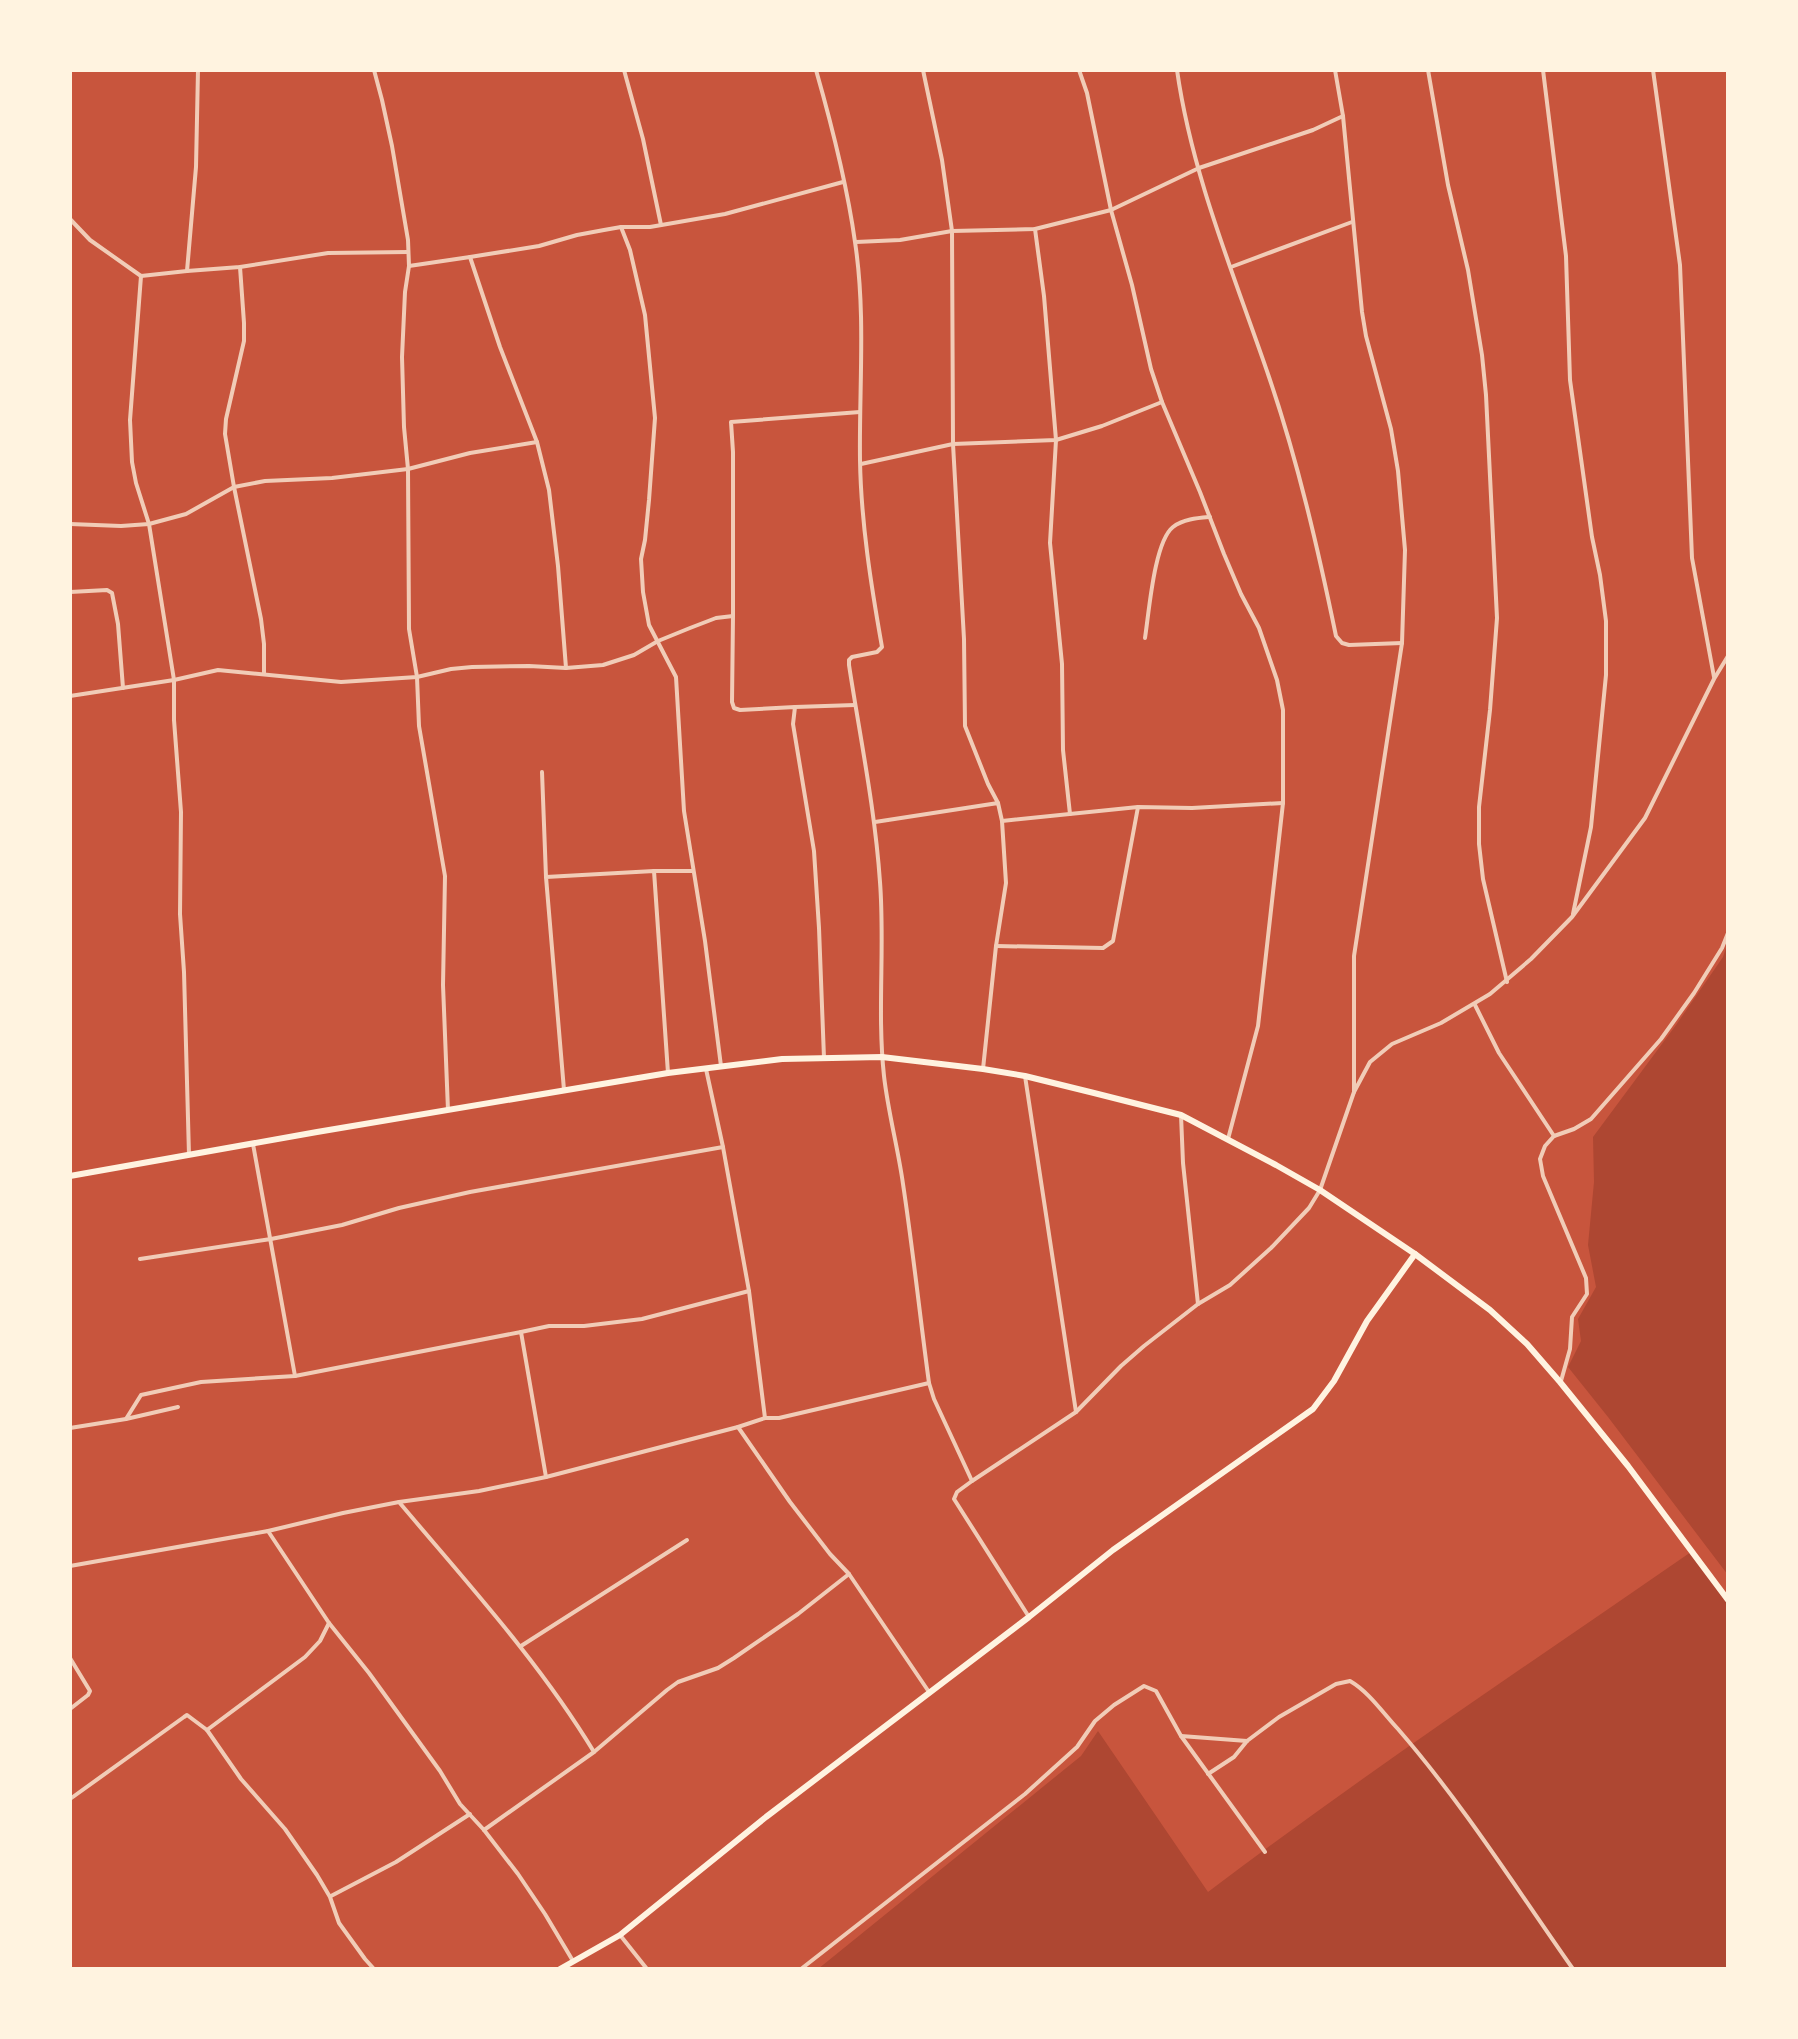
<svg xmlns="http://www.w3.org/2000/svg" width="1798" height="2039" font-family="'Source Sans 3',sans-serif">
  <rect width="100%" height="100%" fill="#c8553d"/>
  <!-- green -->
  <g fill="#ae4732">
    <path d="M 1728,942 L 1728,1575 L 1608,1417 L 1568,1367 L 1581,1341 L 1578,1319 L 1596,1287 L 1588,1245 L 1594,1182 L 1593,1137 L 1676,1025 L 1723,957 Z"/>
    <path d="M 1691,1552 L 1728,1602 L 1728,1969 L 818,1969 L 1081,1756 L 1098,1731 L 1208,1892 C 1365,1773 1529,1664 1691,1552 Z"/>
  </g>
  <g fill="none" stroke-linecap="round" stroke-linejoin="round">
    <!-- minor -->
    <g stroke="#f1ccb7" stroke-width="4">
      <path d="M 374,70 L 382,100 L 392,146 L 408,240 L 409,266 L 405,292 L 402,357 L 404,427 L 408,469 L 409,629 L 417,677 L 419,726 L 445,876 L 443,985 L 448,1110"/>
      <path d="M 624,70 L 643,139 L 661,225"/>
      <path d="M 816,70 C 832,126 847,184 855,242 C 866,314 859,387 860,460 C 861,522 871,585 882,647 L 877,652 L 852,657 L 849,660 L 849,665 C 860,737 875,809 880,882 C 885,947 877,1012 884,1076 C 888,1112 898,1148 903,1184 C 913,1250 920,1317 929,1383 L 934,1399 L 972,1481 L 957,1492 L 954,1499 L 1029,1617"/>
      <path d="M 923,70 L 942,160 L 952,231 L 953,444 L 964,639 L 965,726 L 988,784 L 998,803"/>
      <path d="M 1079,70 L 1087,93 L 1111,210 L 1132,285 L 1151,369 L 1162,402 L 1200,492 L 1224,554 L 1241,594 L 1259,628 L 1277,680 L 1283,710 L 1283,803 L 1258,1026 L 1228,1139"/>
      <path d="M 1177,70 C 1192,176 1235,277 1269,377 C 1298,462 1318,549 1336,636 L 1342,643 L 1349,645 L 1402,643"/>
      <path d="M 1335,70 L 1343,116"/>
      <path d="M 1428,70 L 1448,185 L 1468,270 L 1482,355 L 1486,395 L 1497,618 L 1490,710 L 1479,807 L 1479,844 L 1483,879 L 1507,982"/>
      <path d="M 1543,70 L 1566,256 L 1570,380 L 1592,537 L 1600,575 L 1606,621 L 1606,675 L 1591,827 L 1573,914"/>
      <path d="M 1653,70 L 1680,265 L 1692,558 L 1714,677"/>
      <path d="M 70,219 L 90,240 L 141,276 L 187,271 L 196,167 L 198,70"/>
      <path d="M 621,227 L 630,250 L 645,315 L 655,418 L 649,500 L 645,540 L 641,559 L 643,592 L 649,625 L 676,677 L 684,811 L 705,941 L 721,1066"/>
      <path d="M 1035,229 L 1044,296 L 1056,440 L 1050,543 L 1062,664 L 1063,750 L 1070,814"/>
      <path d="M 856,242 L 900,240 L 952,231 L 1035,229 L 1111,210 L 1199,168 L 1313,130 L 1343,116 L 1362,312 L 1366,336 L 1391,429 L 1398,471 L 1405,550 L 1402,643 L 1354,956 L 1354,1092"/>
      <path d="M 470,257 L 539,246 L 577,235 L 604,230 L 621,227 L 650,227 L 725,214 L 843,182"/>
      <path d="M 240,267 L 244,323 L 244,341 L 226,419 L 225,434 L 234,487 L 261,619 L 264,644 L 264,674"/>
      <path d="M 1231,267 L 1352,222"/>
      <path d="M 187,271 L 240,267 L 328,253 L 408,252"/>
      <path d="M 141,276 L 130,420 L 132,462 L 136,483 L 149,524 L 174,680 L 174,720 L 181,812 L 180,914 L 184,972 L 189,1155"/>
      <path d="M 537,442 L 549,490 L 558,566 L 566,668"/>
      <path d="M 861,464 L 953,444 L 1056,440 L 1102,426 L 1162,402"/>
      <path d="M 70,524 L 121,526 L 149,524 L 186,514 L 234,487 L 265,481 L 332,478 L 408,469 L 470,453 L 537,442 L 500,347 L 470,257 L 409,266"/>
      <path d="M 70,592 L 107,590 L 112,593 L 118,624 L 123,688"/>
      <path d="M 733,616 L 732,702 L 734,708 L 740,710 L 795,707 L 793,724 L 814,851 L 819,928 L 824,1058"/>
      <path d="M 1145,638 C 1149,613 1154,542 1173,527 C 1183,519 1198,518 1210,517"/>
      <path d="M 70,696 L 174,680 L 218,670 L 341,682 L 417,677 L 451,669 L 472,667 L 529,666 L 566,668 L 603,665 L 634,655 L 658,641 L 690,628 L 716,618 L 733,616 L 733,452 L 731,422 L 860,412"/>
      <path d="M 795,707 L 855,705"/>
      <path d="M 542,772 L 546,877"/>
      <path d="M 1002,821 L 1138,807 L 1192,808 L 1283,803"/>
      <path d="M 875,822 L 998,803 L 1002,821 L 1006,883 L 996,946 L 983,1069"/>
      <path d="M 654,871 L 693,871"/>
      <path d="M 996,946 L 1103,948 L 1113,941 L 1138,807"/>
      <path d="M 1475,1005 L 1499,1053 L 1554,1136"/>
      <path d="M 706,1069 L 723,1147 L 749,1291 L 765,1418"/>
      <path d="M 564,1090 L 546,877 L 654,871 L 668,1073"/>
      <path d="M 1181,1115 L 1183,1163 L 1198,1304"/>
      <path d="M 253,1144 L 295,1376"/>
      <path d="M 140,1259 L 271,1239 L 342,1225 L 399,1208 L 470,1192 L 723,1147"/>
      <path d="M 521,1332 L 549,1326 L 584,1326 L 642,1319 L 749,1291"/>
      <path d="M 1561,1381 L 1570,1349 L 1572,1317 L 1587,1294 L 1586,1278 L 1543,1176 L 1540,1159 L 1545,1146 L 1554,1136 L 1574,1129 L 1591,1119 L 1661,1039 L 1694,993 L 1722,948 L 1728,933"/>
      <path d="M 1076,1412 L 1121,1366 L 1144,1346 L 1198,1304 L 1230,1285 L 1271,1248 L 1309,1208 L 1320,1190 L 1354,1092 L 1370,1062 L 1392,1044 L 1441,1023 L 1490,994 L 1531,959 L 1572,917 L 1645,818 L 1714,679 L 1728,656"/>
      <path d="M 126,1419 L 178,1407"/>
      <path d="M 738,1427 L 790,1502 L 830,1554 L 849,1574 L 929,1692"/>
      <path d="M 70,1428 L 126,1419 L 141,1395 L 201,1382 L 295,1376 L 521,1332 L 546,1477"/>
      <path d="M 972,1481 L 1076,1412 L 1025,1076"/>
      <path d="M 399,1502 C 467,1583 539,1661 594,1752 L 484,1830"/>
      <path d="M 268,1531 L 329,1623 L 369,1673 L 440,1771 L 460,1804 L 484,1830 L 518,1874 L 545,1914 L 573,1961"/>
      <path d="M 70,1566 L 268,1531 L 343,1513 L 399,1502 L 479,1491 L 546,1477 L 738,1427 L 765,1418 L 779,1418 L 929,1383"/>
      <path d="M 521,1646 L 687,1540"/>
      <path d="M 70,1658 L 90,1691 L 88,1695 L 70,1709"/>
      <path d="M 207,1730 L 305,1657 L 320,1641 L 329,1623"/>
      <path d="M 1181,1736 L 1247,1741"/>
      <path d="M 594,1752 L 667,1690 L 678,1682 L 718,1668 L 734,1658 L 798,1614 L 849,1574"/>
      <path d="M 1208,1774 L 1234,1757 L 1247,1741 L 1279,1717 L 1336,1684 L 1350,1681 C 1369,1692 1383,1713 1398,1729 C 1463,1804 1516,1888 1573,1969"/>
      <path d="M 70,1799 L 184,1717 L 187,1715 L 207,1730 L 241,1779 L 285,1829 L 317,1875 L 330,1897 L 339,1923 L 365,1959 L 374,1969"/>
      <path d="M 331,1896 L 396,1862 L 470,1814"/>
      <path d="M 620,1935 L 647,1969"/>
      <path d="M 801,1969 L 1025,1794 L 1077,1747 L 1095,1721 L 1114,1705 L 1144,1686 L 1156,1691 L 1181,1736 L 1265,1852"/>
    </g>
    <!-- secondary -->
    <g stroke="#fff3e0" stroke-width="6">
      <path d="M 70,1176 L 317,1132 L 668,1073 L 782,1059 L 882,1057 L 983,1069 L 1025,1076 L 1094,1093 L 1181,1115 L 1276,1165 L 1320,1190 L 1415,1254 L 1490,1310 L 1527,1344 L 1560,1382 L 1628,1466 L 1728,1600"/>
      <path d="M 560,1969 L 620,1935 L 766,1817 L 1029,1617 L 1113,1550 L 1313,1409 L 1334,1381 L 1367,1321 L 1415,1254"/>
    </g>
  </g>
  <!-- border -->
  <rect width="1798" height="2039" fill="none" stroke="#fff3e0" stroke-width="144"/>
</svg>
